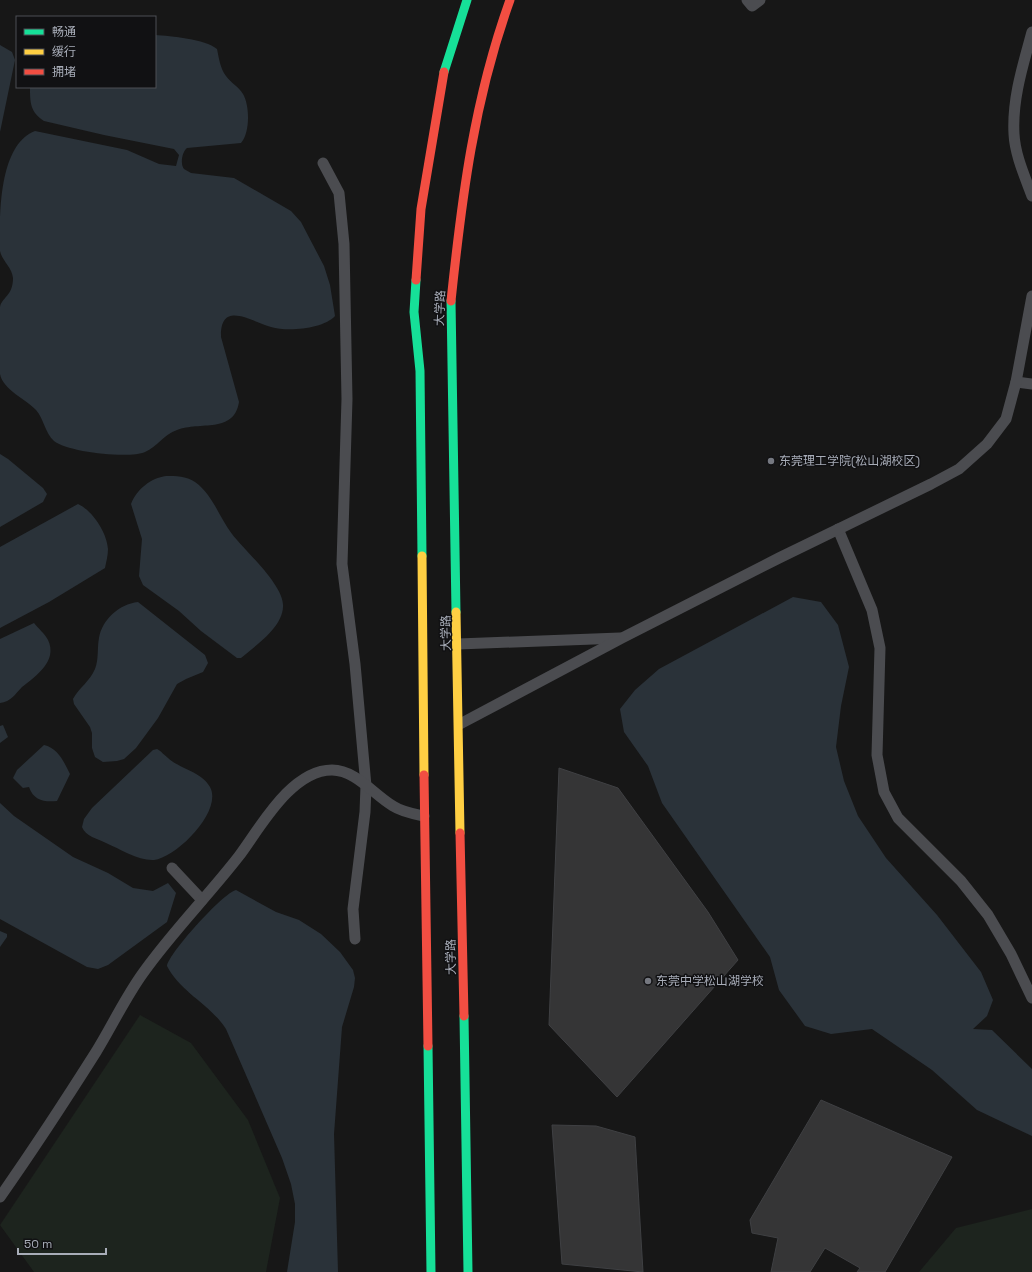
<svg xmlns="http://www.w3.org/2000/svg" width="1032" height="1272" font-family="'Space Grotesk','Noto Sans SC',sans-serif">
  <rect width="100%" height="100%" fill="#171717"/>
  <!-- green -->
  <g fill="#1d241e">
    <path d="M 140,1015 L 191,1043 L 248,1120 L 280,1198 L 266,1272 L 34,1272 L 0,1225 Z"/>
    <path d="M 1032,1209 L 1032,1272 L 919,1272 L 956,1228 Z"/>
  </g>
  <!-- water -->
  <g fill="#2a3239">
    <path d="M 155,35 C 171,36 205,39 217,49 C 219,58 220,68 226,76 C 231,83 239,87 243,94 C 250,106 250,133 241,143 L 187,148 C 182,152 180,164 184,169 L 191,173 L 234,178 L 291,211 L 301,222 L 324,266 L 330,285 L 335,316 C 323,329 288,332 271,327 C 252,322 220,299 221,337 L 239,402 C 234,434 200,421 177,430 C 164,434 157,447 145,452 C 129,459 67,452 54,441 C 45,433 44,419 36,410 C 26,399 3,390 0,374 C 0,365 0,315 0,307 C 2,297 13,296 13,278 C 12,267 2,261 0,251 C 0,245 0,237 0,230 C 0,200 3,143 35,131 L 127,150 L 159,164 L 176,166 L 179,155 L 174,149 L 104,135 L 44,121 C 30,112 30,102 30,87 L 155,87 Z"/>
    <path d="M 0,45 L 12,52 L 15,60 L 0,132 Z"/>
    <path d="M 0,454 L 8,459 L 43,488 L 47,494 L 43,502 L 0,527 Z"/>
    <path d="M 166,476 C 176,476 186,476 195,482 C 213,495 219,517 232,534 C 245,551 285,586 283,607 C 282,628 256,645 241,658 L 237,658 L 201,631 L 179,611 L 143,585 L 139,576 L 142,539 L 131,504 C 137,489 151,478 166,476 Z"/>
    <path d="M 78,504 C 93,511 107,533 108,549 C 108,556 106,562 105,568 L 49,602 L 0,628 L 0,547 Z"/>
    <path d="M 793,597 L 821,602 L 838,625 L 849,667 L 841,706 L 836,747 L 844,781 L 858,816 L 886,858 L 937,915 L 981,972 L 993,1000 L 987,1016 L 973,1029 L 992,1030 L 1032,1069 L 1032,1136 L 977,1110 L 932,1070 L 872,1029 L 831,1034 L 805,1026 L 779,990 L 770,957 L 662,803 L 648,766 L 624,732 L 620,709 L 635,690 L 659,669 Z"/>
    <path d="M 138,602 L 205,655 L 208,663 L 203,672 L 186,679 L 177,684 L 158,718 L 136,748 L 124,759 L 117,761 L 103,762 L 95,757 L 92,748 L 92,733 L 90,727 L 74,704 L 73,699 C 79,688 90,681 95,669 C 99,659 97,648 99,638 C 102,620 119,604 138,602 Z"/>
    <path d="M 34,623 C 38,628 45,634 48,640 C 58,661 36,676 22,687 C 15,694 11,702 0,703 L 0,639 Z"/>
    <path d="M 3,725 L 8,737 L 0,743 L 0,726 Z"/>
    <path d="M 44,745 C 58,748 64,762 70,774 L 57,801 C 44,802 34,801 29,787 L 23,788 L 13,778 L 17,770 Z"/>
    <path d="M 157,749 C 162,752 163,754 168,758 C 180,769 202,772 210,787 C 223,811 177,857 154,860 C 139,861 120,849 106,843 C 98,839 85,836 82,827 L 84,819 L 92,808 L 153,750 Z"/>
    <path d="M 0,803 L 14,816 L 73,857 L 108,873 L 133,888 L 153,891 L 168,883 L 176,893 L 167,922 L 108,965 L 98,969 L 87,967 L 0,919 Z"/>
    <path d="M 236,890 L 276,912 L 299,920 L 321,934 L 340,952 L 353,970 L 355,978 L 354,987 L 342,1027 L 334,1134 L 338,1272 L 287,1272 L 295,1222 L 295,1204 L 291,1184 L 282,1158 L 226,1029 C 210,1004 180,992 167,966 C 169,953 223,893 236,890 Z"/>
    <path d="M 0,931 L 7,934 L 7,937 L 0,947 Z"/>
  </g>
  <!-- building -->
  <g fill="#353536" stroke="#3f4043">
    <path d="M 559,768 L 618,788 L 708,912 L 738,960 L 617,1097 L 549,1025 Z"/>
    <path d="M 821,1100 L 952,1157 L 885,1272 L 857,1272 L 860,1268 L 825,1248 L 810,1272 L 771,1272 L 778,1238 L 752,1233 L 750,1220 Z"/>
    <path d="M 552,1125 L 596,1126 L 635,1137 L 643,1272 L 562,1264 Z"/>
  </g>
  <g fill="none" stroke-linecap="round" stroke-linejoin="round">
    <!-- street -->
    <g stroke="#4b4c50" stroke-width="11">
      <path d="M 747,0 L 752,6 L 760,0"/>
      <path d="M 1032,32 C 1023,65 1012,99 1014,134 C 1015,155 1025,177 1032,196"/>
      <path d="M 323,163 L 339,193 L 344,244 L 347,399 L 342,564 L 355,664 L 366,786 L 365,812 L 353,909 L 355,939"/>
      <path d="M 1016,382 L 1032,384"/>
      <path d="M 838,529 L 872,610 L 880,648 L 877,755 L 884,792 L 898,818 L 961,881 L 988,915 L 1011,954 L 1032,998"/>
      <path d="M 458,644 L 620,638"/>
      <path d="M 460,724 L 622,638 L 779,558 L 931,484 L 959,469 L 987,444 L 1006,419 L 1016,382 L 1032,296"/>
      <path d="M 172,868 L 202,900"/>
      <path d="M 0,1197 C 33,1150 65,1101 96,1052 C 112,1026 125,998 143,973 C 172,932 208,896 239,856 C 260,828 291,770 332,770 C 356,770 374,795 393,806 C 402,812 414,814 424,816"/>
    </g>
    <!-- fast -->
    <g stroke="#16e098" stroke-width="9">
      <path d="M 444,72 L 467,0"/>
      <path d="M 416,280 L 414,312 L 420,371 L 422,556"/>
      <path d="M 451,301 L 456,612"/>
      <path d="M 464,1016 L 468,1272"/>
      <path d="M 428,1046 L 431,1272"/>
    </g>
    <!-- slow -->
    <g stroke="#ffcf43" stroke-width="9">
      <path d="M 422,556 L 424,775"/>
      <path d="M 456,612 L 460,833"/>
    </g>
    <!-- jam -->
    <g stroke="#f24e42" stroke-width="9">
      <path d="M 416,280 L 421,209 L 444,72"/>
      <path d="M 451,301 C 462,196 474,100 510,0"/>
      <path d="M 424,775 L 428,1046"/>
      <path d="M 460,833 L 464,1016"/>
    </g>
  </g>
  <!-- markers -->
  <g fill="#757880" stroke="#111113" stroke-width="1.5">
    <circle cx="771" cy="461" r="4"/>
    <circle cx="648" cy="981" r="4"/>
  </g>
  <g text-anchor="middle" stroke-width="3" stroke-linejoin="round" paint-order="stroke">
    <!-- street labels -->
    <g font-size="12" fill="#a8adb8" stroke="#111113">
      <text transform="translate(440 308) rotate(-88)" y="4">大学路</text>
      <text transform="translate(446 633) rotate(-91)" y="4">大学路</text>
      <text transform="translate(451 957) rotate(-91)" y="4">大学路</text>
    </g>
    <!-- poi labels -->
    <g font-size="12" fill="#a8adb8" stroke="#111113" text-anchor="start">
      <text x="779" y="465">东莞理工学院(松山湖校区)</text>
      <text x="656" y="985">东莞中学松山湖学校</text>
    </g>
  </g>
  <!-- legend -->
  <rect x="16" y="16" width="140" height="72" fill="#111113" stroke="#4d4f55"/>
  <rect x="24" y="29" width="20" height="6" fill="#16e098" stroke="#4d4f55"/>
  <text x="52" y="36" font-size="12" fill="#a8adb8">畅通</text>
  <rect x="24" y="49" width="20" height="6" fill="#ffcf43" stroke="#4d4f55"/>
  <text x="52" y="56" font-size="12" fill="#a8adb8">缓行</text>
  <rect x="24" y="69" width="20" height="6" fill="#f24e42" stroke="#4d4f55"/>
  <text x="52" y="76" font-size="12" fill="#a8adb8">拥堵</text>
  <!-- scale -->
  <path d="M18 1248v6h88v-6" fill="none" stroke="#a8adb8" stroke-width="2"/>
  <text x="24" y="1248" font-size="12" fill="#a8adb8" stroke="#111113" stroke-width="3" paint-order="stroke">50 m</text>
</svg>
